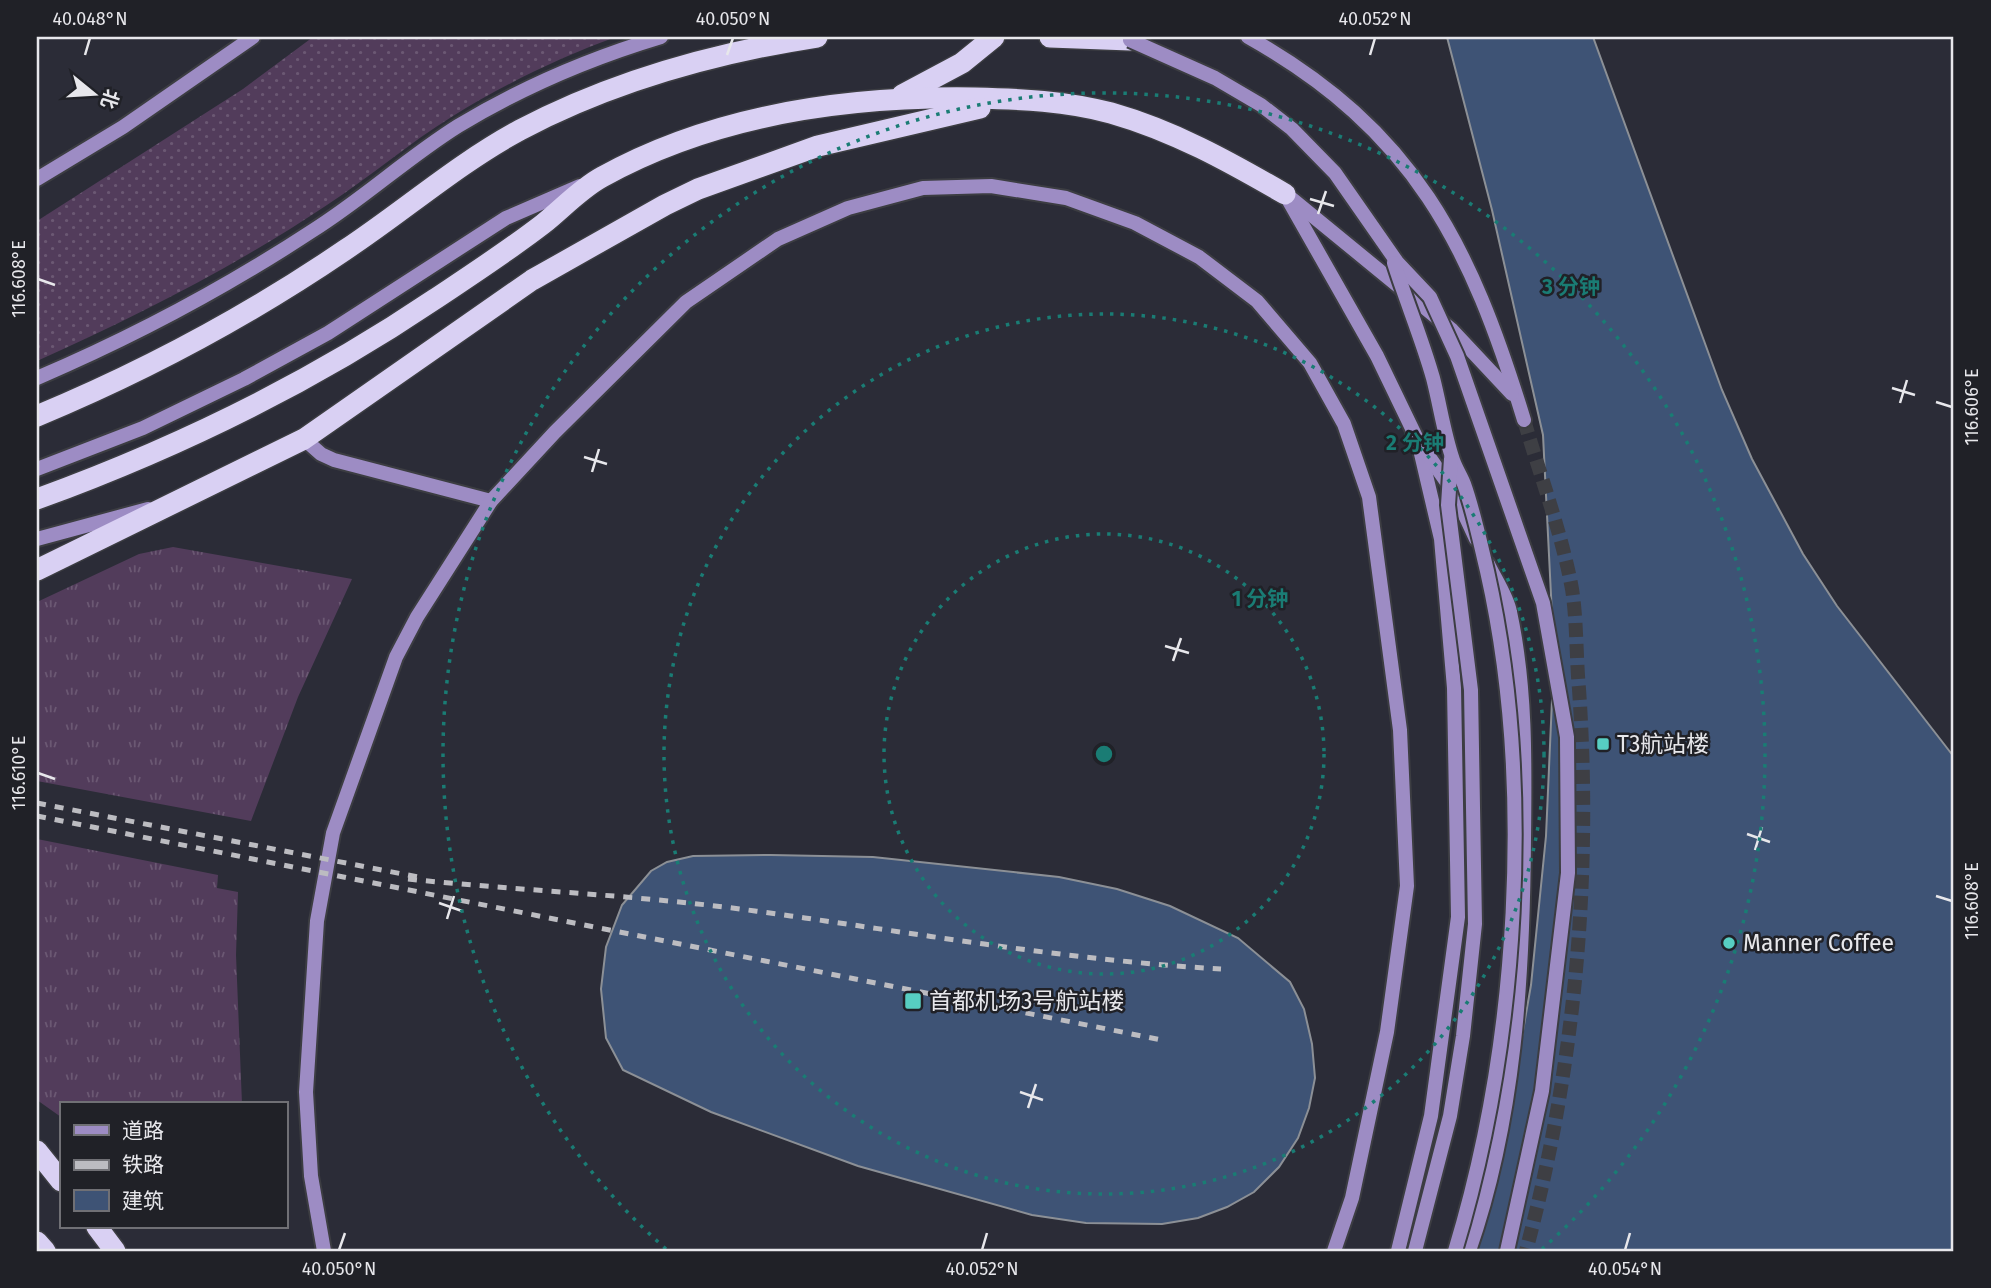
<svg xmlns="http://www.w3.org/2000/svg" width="1991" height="1288" font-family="'Fira Sans','Noto Sans SC',sans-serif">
  <defs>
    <pattern id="grass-tufts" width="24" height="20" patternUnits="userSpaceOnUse" patternTransform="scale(1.75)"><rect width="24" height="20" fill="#523c5b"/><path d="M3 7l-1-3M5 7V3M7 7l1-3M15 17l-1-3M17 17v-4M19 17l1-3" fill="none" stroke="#6b5873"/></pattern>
    <pattern id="garden-dots" width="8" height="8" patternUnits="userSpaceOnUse" patternTransform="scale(1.75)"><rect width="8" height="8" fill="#523c5b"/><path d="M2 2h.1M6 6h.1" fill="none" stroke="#6b5873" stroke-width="1.8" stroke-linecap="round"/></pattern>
  </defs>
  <rect width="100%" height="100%" fill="#202127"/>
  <!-- built -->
  <path fill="#2b2c37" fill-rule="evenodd" d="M 37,37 L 1954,37 L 1954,1251 L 37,1251 ZM 61,1104 L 285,1104 L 285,1227 L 61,1227 Z"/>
  <!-- grass -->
  <g fill="url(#grass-tufts)">
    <path d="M 173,547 L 352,579 L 298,697 L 251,821 L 37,781 L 37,602 L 139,554 Z"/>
    <path d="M 37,839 L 218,875 L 217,888 L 238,892 L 236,955 L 242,1104 L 61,1104 L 61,1117 L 37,1100 Z"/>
  </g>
  <!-- garden -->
  <path fill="url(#garden-dots)" d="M 313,37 L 616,37 C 560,57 503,85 453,116 C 409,143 370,177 327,205 C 236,266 137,316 37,361 L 37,221 L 243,89 Z"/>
  <!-- building -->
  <g fill="#3e5375" stroke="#8c9096" stroke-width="2">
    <path d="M 1447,37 L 1593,37 L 1722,390 L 1752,459 L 1803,554 L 1837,606 L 1954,757 L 1954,1251 L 1472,1251 L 1504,1140 L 1531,985 L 1546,836 L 1554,655 L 1543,435 L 1492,210 Z"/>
    <path d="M 771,855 L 873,857 L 1059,877 L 1117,889 L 1170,906 L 1238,938 L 1290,982 L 1304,1009 L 1312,1044 L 1315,1078 L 1309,1108 L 1298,1138 L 1279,1167 L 1254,1192 L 1227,1207 L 1198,1218 L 1162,1224 L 1086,1223 L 1032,1215 L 858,1166 L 711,1112 L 623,1070 L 606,1038 L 601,989 L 606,947 L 622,905 L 651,871 L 667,862 L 693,856 Z"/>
  </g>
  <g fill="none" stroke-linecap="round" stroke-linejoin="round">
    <!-- secondary-tunnel -->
    <path stroke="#3e3f44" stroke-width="14" stroke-dasharray="14 7" stroke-linecap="butt" d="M 1524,420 C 1540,475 1562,534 1572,589 C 1577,621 1576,656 1579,689 C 1592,878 1575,1068 1526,1251"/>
    <defs>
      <g id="secondary">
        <path d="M 1248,37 C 1415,131 1470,244 1524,420"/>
        <path d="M 37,179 L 123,127 L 253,37"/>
        <path d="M 1285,194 L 1377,356 L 1418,441 L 1441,539 L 1454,688 L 1458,917 L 1431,1116 L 1398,1251"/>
        <path d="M 1292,199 L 1452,330 L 1512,394"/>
        <path d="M 37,378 C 133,337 225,288 312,231 C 363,199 407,158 458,126 C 521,88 591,58 661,37"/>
        <path d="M 304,439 L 321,454 L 334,460 L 491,501"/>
        <path d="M 1423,448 L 1455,494 L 1476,539"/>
        <path d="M 37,469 L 143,428 L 244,379 L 328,333 L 506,218 L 580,186"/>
        <path d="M 37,539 L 148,509"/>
        <path d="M 324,1251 L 311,1176 L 306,1092 L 317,921 L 333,833 L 396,657 L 417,617 L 491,501 L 555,432 L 686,302 L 778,239 L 848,208 L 923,188 L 991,186 L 1066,198 L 1135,223 L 1199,257 L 1257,301 L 1310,363 L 1344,424 L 1369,497 L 1400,730 L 1407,886 L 1387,1032 L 1352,1198 L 1334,1251"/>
        <path d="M 1469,1251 C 1515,1119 1523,977 1524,839 C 1525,763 1526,686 1510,612 C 1507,596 1495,579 1488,564"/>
      </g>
      <g id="highway">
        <path d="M 1050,37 L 1130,40"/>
        <path d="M 902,95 L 962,63 L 994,37"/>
        <path d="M 37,416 C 145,371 248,316 345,250 C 404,211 457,164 520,130 C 613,81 714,53 817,37"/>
        <path d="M 37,499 C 177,448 312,382 435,299 C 471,275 508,251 543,224 C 562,209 580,189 602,177 C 714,115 848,96 975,98 C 1021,99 1066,101 1111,113 C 1174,131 1228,161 1285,194"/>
        <path d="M 37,570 L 304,439 L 532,280 L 665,205 L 698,189 L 818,146 L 980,108"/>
        <path d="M 37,1151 L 61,1181"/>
        <path d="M 97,1227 L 115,1251"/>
        <path d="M 37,1242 L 45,1251"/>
      </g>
    </defs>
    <!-- secondary casing -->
    <use href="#secondary" stroke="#3c3d42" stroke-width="18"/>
    <!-- highway casing -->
    <use href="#highway" stroke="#3c3d42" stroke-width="24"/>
    <!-- secondary -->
    <use href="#secondary" stroke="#9d8cc4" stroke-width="14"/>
    <!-- highway -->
    <use href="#highway" stroke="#d9d0f3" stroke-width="21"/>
    <!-- rail -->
    <g stroke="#bcbcc1" stroke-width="5" stroke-dasharray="9 9" stroke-linecap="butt">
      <path d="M 37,803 L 418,877"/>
      <path d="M 37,816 L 1162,1040"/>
      <path d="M 408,879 C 523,891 640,895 755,911 C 910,932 1064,960 1221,969"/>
    </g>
    <defs>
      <g id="secondary-bridge">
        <path d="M 1130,40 L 1215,78 L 1261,105 L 1292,129 L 1335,173 L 1397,262 L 1430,297 L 1457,356 L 1543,603 L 1567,737 L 1568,873 L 1542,1091 L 1507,1251"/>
        <path d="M 1394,263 C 1406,301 1422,339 1433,378 C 1440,405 1444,434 1453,460 C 1456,469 1461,476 1464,484 C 1474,512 1480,542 1487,571 C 1535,784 1518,1043 1455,1251"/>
        <path d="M 1415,1251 L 1450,1116 L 1463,1036 L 1475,924 L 1471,690 L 1448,505 L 1451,459"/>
      </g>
    </defs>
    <!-- secondary-bridge casing -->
    <use href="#secondary-bridge" stroke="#3c3d42" stroke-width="18" stroke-linecap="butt"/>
    <!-- secondary-bridge -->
    <use href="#secondary-bridge" stroke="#9d8cc4" stroke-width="14"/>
  </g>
  <!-- ticks -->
  <path fill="none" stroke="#e7e7eb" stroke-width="2.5" d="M 85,55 L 90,38M 727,55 L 733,38M 1370,55 L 1375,38M 1310,199 L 1334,206M 1318,214 L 1326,191M 38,279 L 55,285M 1892,388 L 1915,395M 1936,402 L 1952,407M 1900,403 L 1907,380M 584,457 L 607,464M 592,472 L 599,449M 1165,646 L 1189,653M 1173,661 L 1181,638M 38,773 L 55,779M 1747,834 L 1770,842M 1755,850 L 1762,827M 1936,896 L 1952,901M 439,903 L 462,911M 447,919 L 454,896M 1020,1092 L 1043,1100M 1028,1108 L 1036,1084M 339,1250 L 345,1233M 982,1250 L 987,1233M 1625,1250 L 1630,1233"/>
  <!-- distance rings -->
  <g fill="none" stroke="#1a7c74" stroke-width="3.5" stroke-dasharray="3.5 7">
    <circle cx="1104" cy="754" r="220"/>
    <circle cx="1104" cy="754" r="440"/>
    <path d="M666 1249A661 661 0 1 1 1542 1249"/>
  </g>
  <!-- markers -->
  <g fill="#57cec2" stroke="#202127" stroke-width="2.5">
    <rect x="1596" y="737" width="14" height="14" rx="3.5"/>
    <circle cx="1729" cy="943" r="7"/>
    <rect x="904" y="992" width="18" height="18" rx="3.5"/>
  </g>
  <g text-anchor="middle" stroke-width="5" stroke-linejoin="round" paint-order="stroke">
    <!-- poi labels -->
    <g font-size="23" fill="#e7e7eb" stroke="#202127" text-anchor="start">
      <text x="1617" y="752">T3航站楼</text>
      <text x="1743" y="951">Manner Coffee</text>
      <text x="929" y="1009">首都机场3号航站楼</text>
    </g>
  </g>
  <circle cx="1104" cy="754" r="10" fill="#1a7c74" stroke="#202127" stroke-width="3.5"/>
  <g font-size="21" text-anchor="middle" font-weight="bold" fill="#1a7c74" stroke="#202127" stroke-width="5" stroke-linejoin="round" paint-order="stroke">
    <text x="1571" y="294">3 分钟</text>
    <text x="1415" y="450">2 分钟</text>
    <text x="1260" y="606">1 分钟</text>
  </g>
  <!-- border -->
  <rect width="1991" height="1288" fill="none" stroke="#202127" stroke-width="77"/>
  <!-- legend -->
  <rect x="60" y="1102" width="228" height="126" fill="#202127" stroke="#707075" stroke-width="2"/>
  <rect x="74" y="1125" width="35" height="10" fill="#9d8cc4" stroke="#707075" stroke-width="2"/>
  <text x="122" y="1138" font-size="21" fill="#e7e7eb">道路</text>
  <rect x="74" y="1160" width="35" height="10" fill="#bcbcc1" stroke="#707075" stroke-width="2"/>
  <text x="122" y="1172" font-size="21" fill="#e7e7eb">铁路</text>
  <rect x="74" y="1190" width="35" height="21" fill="#3e5375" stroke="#707075" stroke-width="2"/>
  <text x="122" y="1208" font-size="21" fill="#e7e7eb">建筑</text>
  <!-- north arrow -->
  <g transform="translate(94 94) rotate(108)" stroke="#202127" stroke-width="5" paint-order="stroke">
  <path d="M0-5L12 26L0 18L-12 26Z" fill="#e7e7eb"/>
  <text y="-10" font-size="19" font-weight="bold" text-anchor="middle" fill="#e7e7eb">北</text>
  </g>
  <rect x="38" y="38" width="1914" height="1212" fill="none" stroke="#e7e7eb" stroke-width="2.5"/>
  <g font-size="18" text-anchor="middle" fill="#e7e7eb">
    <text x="90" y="25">40.048°N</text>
    <text x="733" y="25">40.050°N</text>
    <text x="1375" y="25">40.052°N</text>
    <text transform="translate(19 279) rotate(-90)" y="6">116.608°E</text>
    <text transform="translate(1972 407) rotate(-90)" y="6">116.606°E</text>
    <text transform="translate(19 773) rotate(-90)" y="6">116.610°E</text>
    <text transform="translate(1972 901) rotate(-90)" y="6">116.608°E</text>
    <text x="339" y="1275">40.050°N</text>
    <text x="982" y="1275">40.052°N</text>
    <text x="1625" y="1275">40.054°N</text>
  </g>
</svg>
